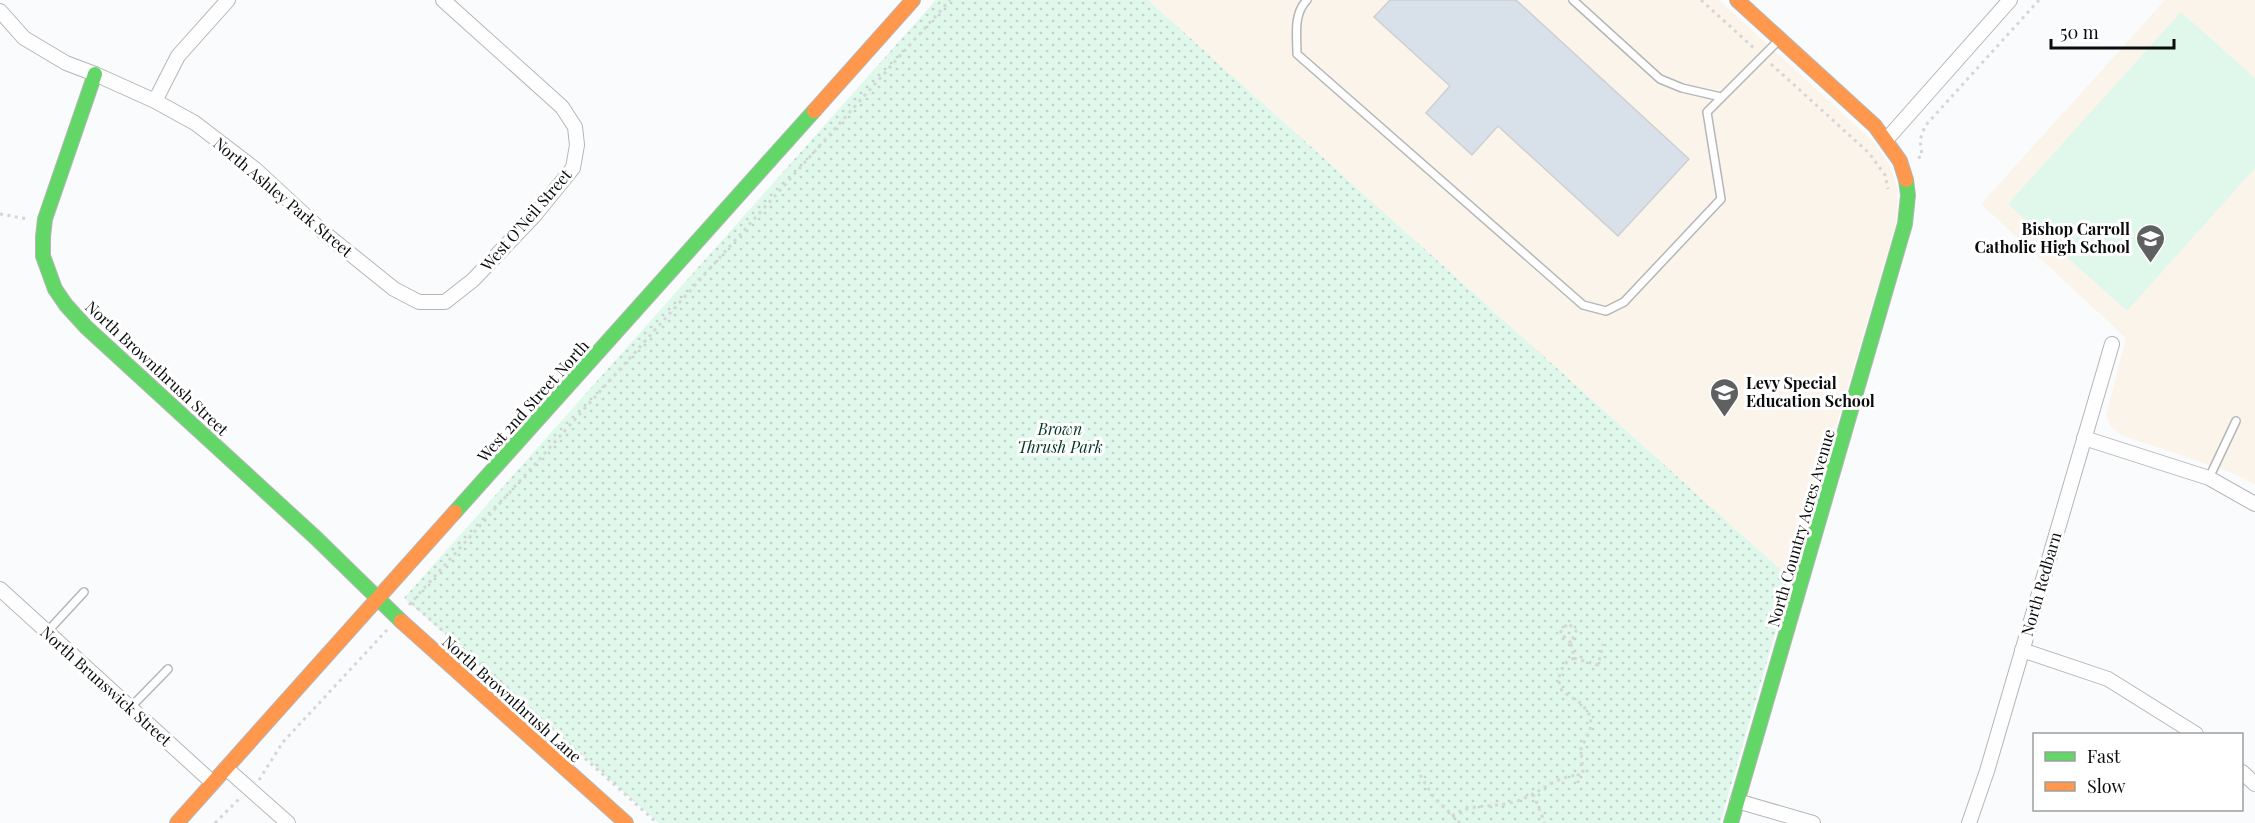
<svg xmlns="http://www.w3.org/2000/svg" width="2255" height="823" font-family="'Playfair Display',serif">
  <defs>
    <pattern id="park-dots" width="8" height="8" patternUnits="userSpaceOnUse" patternTransform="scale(1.5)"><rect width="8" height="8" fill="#e0f8eb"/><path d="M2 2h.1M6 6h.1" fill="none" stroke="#bfd3c8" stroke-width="1.8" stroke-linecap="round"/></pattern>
  </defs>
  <rect width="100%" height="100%" fill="#fafbfc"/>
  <!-- education -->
  <g fill="#fbf4ea">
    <path d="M 1148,0 L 1719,0 L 1875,143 L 1891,168 L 1898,191 L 1896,223 L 1791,579 Z"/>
    <path d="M 2165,0 L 2255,0 L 2255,485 L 2233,473 L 2124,436 L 2111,427 L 2106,416 L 2126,338 L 1981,204 Z"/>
  </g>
  <!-- grass -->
  <path fill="#e0f8eb" d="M 2181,12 L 2255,78 L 2255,168 L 2127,311 L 2008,204 Z"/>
  <!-- park -->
  <path fill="url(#park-dots)" d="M 936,0 L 1148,0 L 1791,579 L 1720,823 L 659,823 L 404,598 Z"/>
  <!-- building -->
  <path fill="#d8e1ea" stroke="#cecfd0" stroke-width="1.5" d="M 1390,0 L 1516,0 L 1689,159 L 1618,236 L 1498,126 L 1472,155 L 1426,113 L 1450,86 L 1374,17 Z"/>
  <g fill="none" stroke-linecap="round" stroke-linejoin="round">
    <defs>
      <g id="lane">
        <path d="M 1307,0 C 1293,14 1297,36 1297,54 L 1583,305 L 1606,311 L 1624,302 L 1721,199 L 1707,112 L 1778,41"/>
        <path d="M 1573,0 L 1660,79 L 1682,88 L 1721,97"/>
        <path d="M 2209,478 L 2236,421"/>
        <path d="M 47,632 L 84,592"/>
        <path d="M 130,708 L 168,669"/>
      </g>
      <g id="street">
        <path d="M 0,11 L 24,38 L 66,63 L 95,74 L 155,101 L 195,123 L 255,169 L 322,231 L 394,289 L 419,302 L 445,302 L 473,280 L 534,216 L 573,168 L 577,145 L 575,127 L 562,107 L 443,0"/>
        <path d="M 155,101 L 178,56 L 228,0"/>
        <path d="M 1887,139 L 2010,0"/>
        <path d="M 2084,438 L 2209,478 L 2255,504"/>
        <path d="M 0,589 L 213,783"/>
        <path d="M 2022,650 L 2108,679 L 2196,734"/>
        <path d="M 226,768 L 288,823"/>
        <path d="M 2242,772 L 2255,784"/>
        <path d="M 1737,801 L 1813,823"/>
        <path d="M 1969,823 L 1987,771 L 2112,344"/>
      </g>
      <g id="fast">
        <path d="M 95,74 L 45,219 L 43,237 L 43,256 L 55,289 L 66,305 L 86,327 L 316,538 L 401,621"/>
        <path d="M 455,512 L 814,111"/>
        <path d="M 1731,823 L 1905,224 L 1908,195 L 1906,180"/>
      </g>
      <g id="slow">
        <path d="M 1737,0 L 1875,126 L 1900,161 L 1906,180"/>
        <path d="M 814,111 L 913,0"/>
        <path d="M 401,621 L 626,823"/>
        <path d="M 177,823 L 455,512"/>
      </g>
    </defs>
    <!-- lane casing -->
    <use href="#lane" stroke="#b5b6b7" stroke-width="10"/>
    <!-- street casing -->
    <use href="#street" stroke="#b5b6b7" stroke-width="16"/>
    <!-- fast casing -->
    <use href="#fast" stroke="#b5b6b7" stroke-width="16"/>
    <!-- slow casing -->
    <use href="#slow" stroke="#b5b6b7" stroke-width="16"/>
    <!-- path -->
    <g stroke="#d5d6d6" stroke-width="3" stroke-dasharray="3 4.5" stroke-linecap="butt">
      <path d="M 1701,0 L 1755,49"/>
      <path d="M 1771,64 L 1869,153 L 1885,175 L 1888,189"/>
      <path d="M 1918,158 L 1922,156 L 1920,140 L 1925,126 L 2039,0"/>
      <path d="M 0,214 L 28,219"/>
      <path d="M 412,603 L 657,823"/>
      <path d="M 409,605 L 950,0"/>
      <path d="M 1571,643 L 1560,633 L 1568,623 L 1576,631 L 1571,643 L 1574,658"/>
      <path d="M 1574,658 L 1564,664 L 1558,679 L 1562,691 L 1582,704 L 1591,717 L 1590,731 L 1581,748 L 1583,774 L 1578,775 L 1578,783"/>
      <path d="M 1574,658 L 1598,665 L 1603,644"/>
      <path d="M 1420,775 L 1433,796 L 1460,823"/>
      <path d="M 259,780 L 283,742 L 387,630"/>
      <path d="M 1533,794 L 1545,823"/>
      <path d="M 1452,816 C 1471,803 1489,808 1510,803 C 1535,798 1552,777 1578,775"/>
      <path d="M 215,823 L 239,799"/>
    </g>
    <!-- lane -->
    <use href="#lane" stroke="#fefeff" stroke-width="7"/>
    <!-- street -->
    <use href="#street" stroke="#fefeff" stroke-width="14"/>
    <!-- fast -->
    <use href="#fast" stroke="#63d668" stroke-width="14"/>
    <!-- slow -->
    <use href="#slow" stroke="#ff974d" stroke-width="14"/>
  </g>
  <!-- icons -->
  <defs>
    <symbol id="school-pin" viewBox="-11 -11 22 30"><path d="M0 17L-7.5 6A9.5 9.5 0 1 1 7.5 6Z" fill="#5f6061" stroke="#fff"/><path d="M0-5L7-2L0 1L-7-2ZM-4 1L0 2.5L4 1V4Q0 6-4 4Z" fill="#fff"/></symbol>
  </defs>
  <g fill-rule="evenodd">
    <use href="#school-pin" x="2134" y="222" width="33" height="45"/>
    <use href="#school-pin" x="1708" y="376" width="33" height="45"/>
  </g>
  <g text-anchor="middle" stroke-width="6" stroke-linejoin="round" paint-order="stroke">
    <!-- street labels -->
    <g font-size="16" fill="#0b0c0d" stroke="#fff">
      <text transform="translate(283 197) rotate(40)" y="6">North Ashley Park Street</text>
      <text transform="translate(526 220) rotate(-49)" y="6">West O'Neil Street</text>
      <text transform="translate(157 368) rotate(43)" y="6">North Brownthrush Street</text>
      <text transform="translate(533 401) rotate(-48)" y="6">West 2nd Street North</text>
      <text transform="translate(1801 528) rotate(-74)" y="6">North Country Acres Avenue</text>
      <text transform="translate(2041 584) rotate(-74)" y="6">North Redbarn</text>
      <text transform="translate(106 686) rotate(42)" y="6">North Brunswick Street</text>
      <text transform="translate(512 699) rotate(42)" y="6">North Brownthrush Lane</text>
    </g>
    <!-- poi labels -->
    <g font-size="16" font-weight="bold" fill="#0b0c0d" stroke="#fff" text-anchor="end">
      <text x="2130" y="235">Bishop Carroll<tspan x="2130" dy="18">Catholic High School</tspan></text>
      <text x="1746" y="389" text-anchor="start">Levy Special<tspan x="1746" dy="18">Education School</tspan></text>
    </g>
    <!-- park labels -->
    <g font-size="16" font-style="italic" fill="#003622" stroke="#fff">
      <text x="1060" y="435">Brown<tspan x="1060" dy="18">Thrush Park</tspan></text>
    </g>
  </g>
  <!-- legend -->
  <rect x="2033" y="733" width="210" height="78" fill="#ffffff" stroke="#9d9e9e" stroke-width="1.5"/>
  <rect x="2045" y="752" width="30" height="9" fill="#63d668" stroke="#9d9e9e" stroke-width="1.5"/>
  <text x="2087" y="763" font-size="18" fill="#0b0c0d">Fast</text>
  <rect x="2045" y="782" width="30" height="9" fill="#ff974d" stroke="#9d9e9e" stroke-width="1.5"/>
  <text x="2087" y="793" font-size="18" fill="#0b0c0d">Slow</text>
  <!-- scale -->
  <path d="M2051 39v9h123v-9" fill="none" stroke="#0b0c0d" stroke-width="3"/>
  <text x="2060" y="39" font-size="18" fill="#0b0c0d" stroke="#ffffff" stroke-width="4.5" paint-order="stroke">50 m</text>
</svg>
